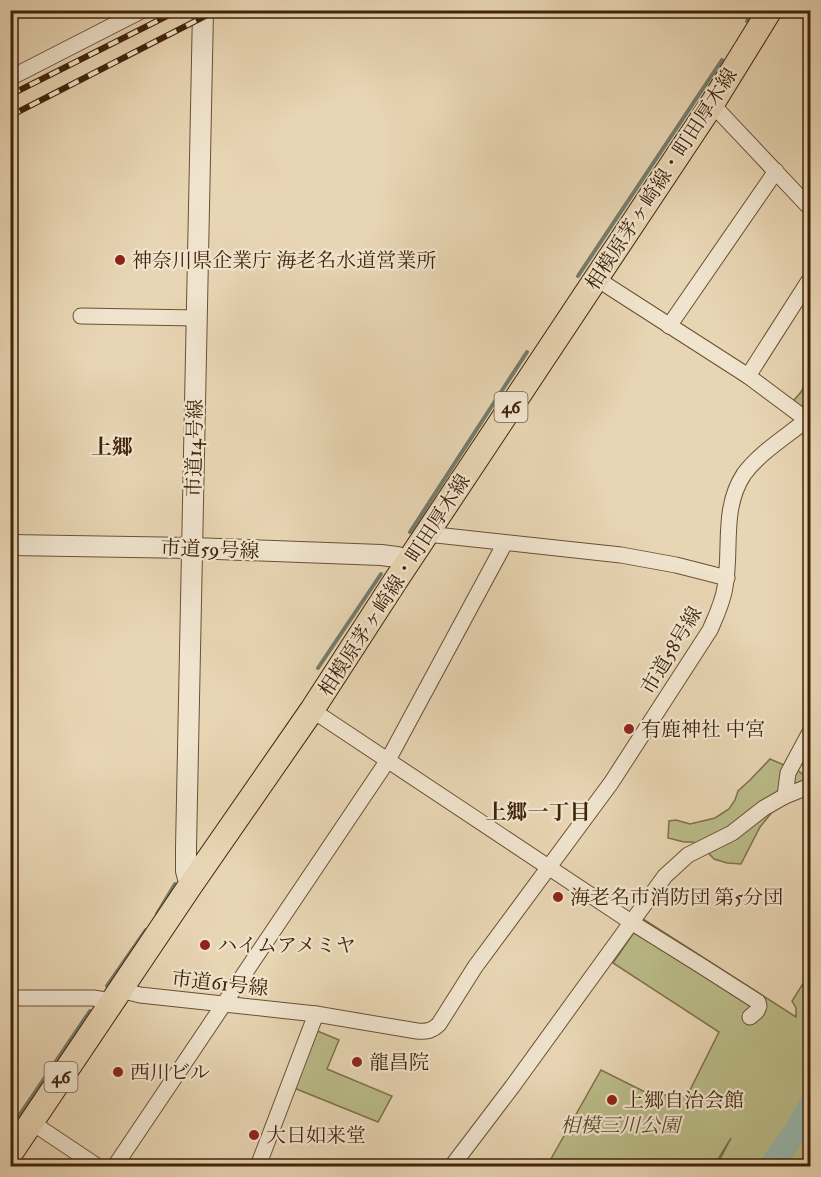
<svg xmlns="http://www.w3.org/2000/svg" width="821" height="1177" font-family="'IM FELL Double Pica','Noto Serif JP',serif">
  <rect width="100%" height="100%" fill="#e8d5b3"/>
  <filter id="stains"><feTurbulence type="fractalNoise" baseFrequency=".00333" numOctaves="4"/><feColorMatrix values="0 0 0 0 .2 0 0 0 0 .09 0 0 0 0 .02 0 0 0 .5 -.17"/></filter>
  <radialGradient id="worn" r=".72"><stop offset=".6" stop-color="#630" stop-opacity="0"/><stop offset="1" stop-color="#630" stop-opacity=".3"/></radialGradient>
  <!-- green -->
  <g fill="#babc89" stroke="#7e7049" stroke-width="1.5">
    <path d="M 810,375 L 810,413 L 800,408 L 794,400 L 801,392 Z"/>
    <path d="M 770,759 L 784,765 L 795,768 L 808,779 L 773,811 L 760,827 L 741,864 L 727,863 L 714,859 L 700,844 L 692,842 L 684,842 L 668,838 L 669,821 L 676,820 L 690,824 L 715,818 L 729,809 L 735,800 L 738,791 L 750,780 Z"/>
    <path d="M 643,919 L 796,1017 L 796,1008 L 792,1001 L 804,982 L 810,979 L 810,1166 L 715,1166 L 718,1163 L 731,1138 L 714,1166 L 547,1166 L 601,1070 L 649,1094 L 687,1096 L 719,1032 L 613,963 Z"/>
    <path d="M 315,1030 L 339,1040 L 327,1069 L 392,1096 L 378,1122 L 294,1088 Z"/>
  </g>
  <g fill="none" stroke-linecap="round" stroke-linejoin="round">
    <!-- stream -->
    <g stroke="#757c6c" stroke-width="4">
      <path d="M 747,21 L 749,18 L 749,10"/>
      <path d="M 578,276 L 722,60"/>
      <path d="M 410,532 L 527,352"/>
      <path d="M 318,668 L 381,574"/>
      <path d="M 157,914 L 175,884"/>
      <path d="M 107,986 L 146,930"/>
      <path d="M 10,1129 L 90,1011"/>
    </g>
    <!-- river -->
    <path stroke="#97b8ae" stroke-width="24" d="M 771,1166 L 797,1130 L 810,1106"/>
    <defs>
      <g id="minor">
        <path d="M 10,78 L 143,10"/>
        <path d="M 712,104 L 810,208"/>
        <path d="M 597,279 L 748,376 L 807,420"/>
        <path d="M 81,316 L 197,318"/>
        <path d="M 669,326 L 776,171"/>
        <path d="M 748,376 L 810,279"/>
        <path d="M 427,534 L 621,555 L 676,565 L 727,578"/>
        <path d="M 312,710 L 631,922 L 700,965 L 758,1002 L 759,1006 L 757,1011 L 750,1017"/>
        <path d="M 785,796 L 788,773 L 810,732"/>
        <path d="M 120,990 L 140,995 L 316,1014 L 417,1031 C 426,1032 432,1031 439,1024 L 475,967 L 611,783 L 710,630 C 716,616 723,602 725,587 C 732,549 721,509 744,474 C 760,452 789,435 810,417"/>
        <path d="M 10,998 L 93,998 L 113,1001"/>
        <path d="M 31,1122 L 97,1166"/>
        <path d="M 115,1166 L 388,760 L 505,543"/>
        <path d="M 258,1166 L 316,1014"/>
        <path d="M 452,1166 L 512,1087 L 665,876 L 688,855 L 732,833 L 764,808 L 785,796 L 810,786"/>
      </g>
      <g id="tertiary">
        <path d="M 10,545 L 192,548 L 381,555 L 397,557 L 410,560"/>
        <path d="M 190,886 L 186,871 L 186,848 L 203,10"/>
      </g>
      <path id="primary" d="M 10,1154 L 190,886 L 312,710 L 396,580 L 712,104 L 770,10"/>
    </defs>
    <!-- minor casing -->
    <use href="#minor" stroke="#6b5034" stroke-width="17"/>
    <!-- tertiary casing -->
    <use href="#tertiary" stroke="#6b5034" stroke-width="22"/>
    <!-- primary casing -->
    <use href="#primary" stroke="#412309" stroke-width="26"/>
    <!-- minor -->
    <use href="#minor" stroke="#f0e4ce" stroke-width="15"/>
    <!-- tertiary -->
    <use href="#tertiary" stroke="#f0e4ce" stroke-width="20"/>
    <!-- primary -->
    <use href="#primary" stroke="#e8d5b3" stroke-width="24"/>
    <defs>
      <g id="rail">
        <path d="M 10,95 L 179,10"/>
        <path d="M 10,116 L 217,10"/>
      </g>
    </defs>
    <!-- rail casing -->
    <use href="#rail" stroke="#412309" stroke-width="6"/>
    <!-- rail -->
    <use href="#rail" stroke="#f0e4ce" stroke-width="4" stroke-dasharray="11" stroke-linecap="butt"/>
  </g>
  <!-- markers -->
  <g fill="#8f2418" stroke="#f0e4ce" stroke-width="2">
    <circle cx="120" cy="260" r="6"/>
    <circle cx="629" cy="729" r="6"/>
    <circle cx="558" cy="897" r="6"/>
    <circle cx="205" cy="945" r="6"/>
    <circle cx="357" cy="1062" r="6"/>
    <circle cx="118" cy="1072" r="6"/>
    <circle cx="612" cy="1100" r="6"/>
    <circle cx="254" cy="1135" r="6"/>
  </g>
  <g text-anchor="middle" stroke-width="4.5" stroke-linejoin="round" paint-order="stroke">
    <!-- shield labels -->
    <g fill="#f0e4ce" stroke="#765d44" stroke-width="1.5">
      <rect x="494.5" y="392" width="33" height="30" rx="4.5"/>
      <rect x="44.5" y="1062" width="33" height="30" rx="4.5"/>
    </g>
    <g font-size="18" font-weight="bold" fill="#412309">
      <text x="511" y="413">46</text>
      <text x="61" y="1083">46</text>
    </g>
    <!-- street labels -->
    <g font-size="20" fill="#412309" stroke="#f0e4ce">
      <text transform="translate(661 179) rotate(-57)" y="7">相模原茅ヶ崎線・町田厚木線</text>
      <text transform="translate(194 448) rotate(-89)" y="7">市道14号線</text>
      <text transform="translate(210 549) rotate(2)" y="7">市道59号線</text>
      <text transform="translate(394 585) rotate(-57)" y="7">相模原茅ヶ崎線・町田厚木線</text>
      <text transform="translate(671 650) rotate(-59)" y="7">市道58号線</text>
      <text transform="translate(220 983) rotate(6)" y="7">市道61号線</text>
    </g>
    <!-- poi labels -->
    <g font-size="20" fill="#412309" stroke="#f0e4ce" text-anchor="start">
      <text x="132" y="267">神奈川県企業庁 海老名水道営業所</text>
      <text x="641" y="736">有鹿神社 中宮</text>
      <text x="570" y="904">海老名市消防団 第5分団</text>
      <text x="217" y="952">ハイムアメミヤ</text>
      <text x="369" y="1069">龍昌院</text>
      <text x="130" y="1079">西川ビル</text>
      <text x="624" y="1107">上郷自治会館</text>
      <text x="266" y="1142">大日如来堂</text>
    </g>
    <!-- park labels -->
    <g font-size="20" font-style="italic" fill="#5f4929" stroke="#f0e4ce">
      <text x="620" y="1132">相模三川公園</text>
    </g>
    <!-- neighbourhood labels -->
    <g font-size="21" font-weight="bold" fill="#412309" stroke="#f0e4ce">
      <text x="112" y="454">上郷</text>
      <text x="538" y="819">上郷一丁目</text>
    </g>
  </g>
  <!-- margin -->
  <rect width="821" height="1177" fill="none" stroke="#e8d5b3" stroke-width="36"/>
  <rect x="12" y="12" width="797" height="1153" fill="none" stroke="#412309" stroke-width="3"/>
  <rect x="18" y="18" width="785" height="1141" fill="none" stroke="#412309" stroke-width="1.5"/>
  <rect width="100%" height="100%" filter="url(#stains)"/>
  <rect width="100%" height="100%" fill="url(#worn)"/>
</svg>
